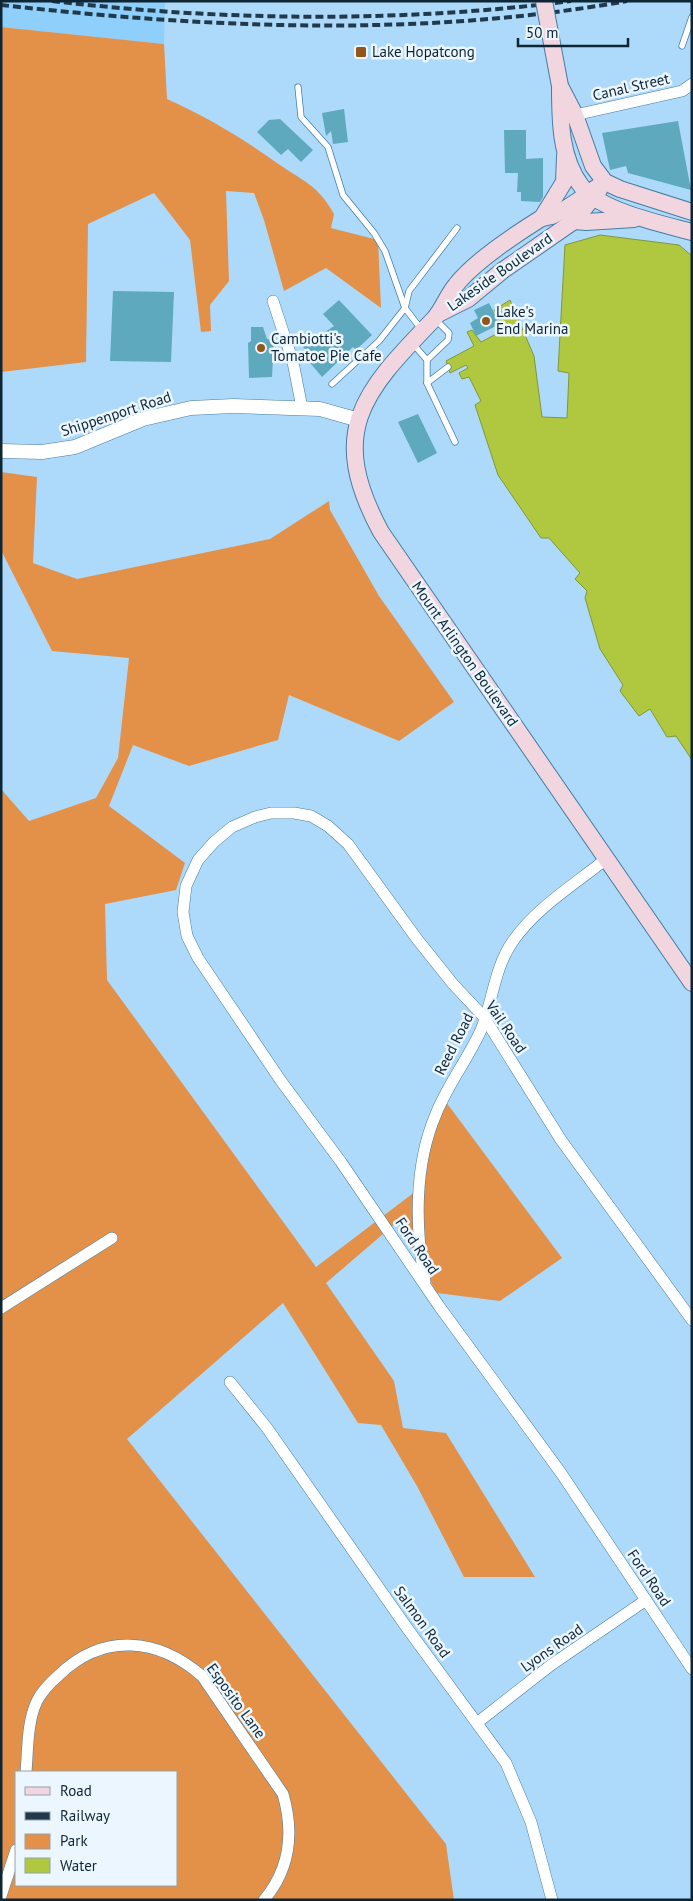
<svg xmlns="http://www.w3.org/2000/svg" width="693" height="1901" font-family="'PT Sans',sans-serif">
  <rect width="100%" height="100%" fill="#addafa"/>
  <!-- built -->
  <path fill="#8fcffb" d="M 1,1 L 165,1 L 164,44 L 1,27 Z"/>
  <!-- green -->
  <g fill="#e39049" fill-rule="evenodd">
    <path d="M 1,27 L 164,44 L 167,99 C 207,117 242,138 277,163 C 303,181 318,185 334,214 L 331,228 L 378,240 L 381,308 L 326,268 L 284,291 L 264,220 L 254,193 L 226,191 L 229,281 L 210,305 L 211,331 L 201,332 L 190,240 L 154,193 L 88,224 L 86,362 L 1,372 Z"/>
    <path d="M 1,472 L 37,477 L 33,563 L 77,579 L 270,539 L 329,501 L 330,510 L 379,596 L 454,702 L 399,741 L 289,695 L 278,740 L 189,766 L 133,745 L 109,806 L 185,863 L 176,890 L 105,904 L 107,980 L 316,1267 L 420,1188 L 443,1098 L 562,1258 L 500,1301 L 437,1293 L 397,1222 L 326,1283 L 394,1381 L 403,1428 L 446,1433 L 535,1577 L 464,1577 L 417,1486 L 381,1425 L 358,1423 L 283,1303 L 127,1439 L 446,1844 L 454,1900 L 1,1900 L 1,789 L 29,821 L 96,798 L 118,758 L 129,658 L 52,651 L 1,550 ZM 16,1772 L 176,1772 L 176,1885 L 16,1885 Z"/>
  </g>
  <!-- water -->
  <path fill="#b0c840" stroke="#7f973c" d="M 600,235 L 679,245 L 692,256 L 692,760 L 676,736 L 667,737 L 650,709 L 639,716 L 620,691 L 623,685 L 600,649 L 585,598 L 587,591 L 575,579 L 580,573 L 549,538 L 541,538 L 498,475 L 475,405 L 481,401 L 469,377 L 462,379 L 459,373 L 468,368 L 466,365 L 450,373 L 446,361 L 474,346 L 467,332 L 472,330 L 481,342 L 504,330 L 494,310 L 510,300 L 534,356 L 542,417 L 567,418 L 569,373 L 558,371 L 565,245 Z"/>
  <!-- building -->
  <g fill="#5fa9bf">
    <path d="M 344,109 L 348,142 L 333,144 L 331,131 L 326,136 L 322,113 Z"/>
    <path d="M 280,119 L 313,150 L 301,162 L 288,149 L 281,155 L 257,132 L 269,120 Z"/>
    <path d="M 678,121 L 691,190 L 628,173 L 626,166 L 610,170 L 602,133 Z"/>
    <path d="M 504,130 L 526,130 L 526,159 L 543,158 L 543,197 L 540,202 L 521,201 L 521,192 L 517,192 L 518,173 L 505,173 Z"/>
    <path d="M 113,291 L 174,292 L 171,362 L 110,361 Z"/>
    <path d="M 339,300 L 372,335 L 356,350 L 353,347 L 322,377 L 306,358 L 310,354 L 303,347 L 334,326 L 323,314 Z"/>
    <path d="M 489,303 L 500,324 L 476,336 L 470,323 L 478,318 L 474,310 Z"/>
    <path d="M 251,327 L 263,327 L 267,339 L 274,340 L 272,377 L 249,378 L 248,343 L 251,341 Z"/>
    <path d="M 418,414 L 437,453 L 418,463 L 398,422 Z"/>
  </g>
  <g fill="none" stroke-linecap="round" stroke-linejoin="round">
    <defs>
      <g id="service">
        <path d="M 682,46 L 692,17"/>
        <path d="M 298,87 L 301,117 L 328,147 L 343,195 L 374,233 L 385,251 L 405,308 L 379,341 L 332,384"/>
        <path d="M 421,329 L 405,308 L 409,291 L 457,228"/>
        <path d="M 413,344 L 427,360 L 448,340 L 449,333 L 436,320"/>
        <path d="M 427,360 L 427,383 L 455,442"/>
        <path d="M 427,383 L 448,367"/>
      </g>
      <g id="minor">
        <path d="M 575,115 L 682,91 L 692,84"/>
        <path d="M 273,301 L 293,362 L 302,408"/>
        <path d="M 425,1282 C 415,1228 414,1165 436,1114 C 448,1084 468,1059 481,1030 C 493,1001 494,968 513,941 C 537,907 574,885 606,859"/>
        <path d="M 1,1308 L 112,1238"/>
        <path d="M 692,1320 L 561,1140 L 484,1017 L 453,984 L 417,939 L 348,844 L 328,826 L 311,816 L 294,813 L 271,813 L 255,817 L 232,827 L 214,842 L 198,860 L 186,886 L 183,912 L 187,936 L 198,958 L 281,1081 L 341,1162 L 439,1306 L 561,1473 L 692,1669"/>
        <path d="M 230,1382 L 267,1428 L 407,1628 L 506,1763 L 531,1822 L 552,1900"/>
        <path d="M 478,1722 L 551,1665 L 646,1600"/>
        <path d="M 26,1772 C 28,1749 27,1722 37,1701 C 42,1691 51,1682 59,1675 C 104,1632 158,1638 202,1676 L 283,1794 C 294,1832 290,1869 264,1900"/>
        <path d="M 1,1896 L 16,1850"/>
      </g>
      <path id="tertiary" d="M 1,451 L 42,452 L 75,447 L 143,419 L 191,408 L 233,406 L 320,409 L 359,420"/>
      <g id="secondary">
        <path d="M 560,86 C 560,120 560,159 582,187 C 601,211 662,224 692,232"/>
        <path d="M 561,88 L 575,115 L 593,166 L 605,182 L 620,189 L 692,212"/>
        <path d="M 605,182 C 589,192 572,207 554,215 C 550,217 544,217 540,219 C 516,234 473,263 456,285 C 447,295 443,310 433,320 C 362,393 327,432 381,532 L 692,983"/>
        <path d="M 542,218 L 564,182 L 565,156"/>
        <path d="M 574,221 L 586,222 L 634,219"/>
        <path d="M 438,314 L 468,299 L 502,271 L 574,221 L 599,190"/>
      </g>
    </defs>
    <!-- service casing -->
    <use href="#service" stroke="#467da1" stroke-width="7"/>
    <!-- minor casing -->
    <use href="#minor" stroke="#467da1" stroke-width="12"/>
    <!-- tertiary casing -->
    <use href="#tertiary" stroke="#467da1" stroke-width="15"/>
    <!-- secondary casing -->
    <use href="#secondary" stroke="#467da1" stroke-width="18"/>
    <!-- service -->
    <use href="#service" stroke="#fff" stroke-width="5.5"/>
    <!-- minor -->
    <use href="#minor" stroke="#fff" stroke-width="11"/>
    <!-- tertiary -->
    <use href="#tertiary" stroke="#fff" stroke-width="14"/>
    <!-- secondary -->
    <use href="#secondary" stroke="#f1d6e0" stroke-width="16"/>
    <!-- rail -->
    <g stroke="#203a4b" stroke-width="4" stroke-dasharray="8 4" stroke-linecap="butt">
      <path d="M 52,1 C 223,21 400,23 571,1"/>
      <path d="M 1,5 C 209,28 420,38 627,1"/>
    </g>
    <defs>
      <path id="secondary-bridge" d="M 544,1 L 560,86"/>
    </defs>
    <!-- secondary-bridge casing -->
    <use href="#secondary-bridge" stroke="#467da1" stroke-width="18" stroke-linecap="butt"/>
    <!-- secondary-bridge -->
    <use href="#secondary-bridge" stroke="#f1d6e0" stroke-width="16"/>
  </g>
  <!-- markers -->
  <g fill="#94551b" stroke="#ebf6fe" stroke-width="2">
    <rect x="355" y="46" width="12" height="12" rx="2.5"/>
    <circle cx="486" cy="321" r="5"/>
    <circle cx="261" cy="348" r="5"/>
  </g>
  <g text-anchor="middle" stroke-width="5" stroke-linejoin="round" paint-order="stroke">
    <!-- poi labels -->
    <g font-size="15" fill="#0e2534" stroke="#ebf6fe" text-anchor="start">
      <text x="372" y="57">Lake Hopatcong</text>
      <text x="496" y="317">Lake's<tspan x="496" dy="17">End Marina</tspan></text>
      <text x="271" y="344">Cambiotti's<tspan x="271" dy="17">Tomatoe Pie Cafe</tspan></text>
    </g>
    <!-- street labels -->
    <g font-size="15" fill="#0e2534" stroke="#ebf6fe">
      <text transform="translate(631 87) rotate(-13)" y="5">Canal Street</text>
      <text transform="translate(500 272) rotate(-35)" y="5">Lakeside Boulevard</text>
      <text transform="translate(116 414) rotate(-18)" y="5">Shippenport Road</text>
      <text transform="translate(465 654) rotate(55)" y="5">Mount Arlington Boulevard</text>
      <text transform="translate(506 1027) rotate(56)" y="5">Vail Road</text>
      <text transform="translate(454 1044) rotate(-63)" y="5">Reed Road</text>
      <text transform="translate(417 1246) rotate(56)" y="5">Ford Road</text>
      <text transform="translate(649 1578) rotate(56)" y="5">Ford Road</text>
      <text transform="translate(422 1622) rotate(54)" y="5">Salmon Road</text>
      <text transform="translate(552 1648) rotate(-35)" y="5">Lyons Road</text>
      <text transform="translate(236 1701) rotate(54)" y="5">Esposito Lane</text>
    </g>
  </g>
  <!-- border -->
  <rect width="693" height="1901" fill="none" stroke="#0e2534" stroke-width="5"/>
  <!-- legend -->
  <rect x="15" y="1771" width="162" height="115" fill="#ebf6fe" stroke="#93a2ad"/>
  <rect x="25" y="1787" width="25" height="8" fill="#f1d6e0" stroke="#93a2ad"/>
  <text x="60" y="1796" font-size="15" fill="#0e2534">Road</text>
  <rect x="25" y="1812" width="25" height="8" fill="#203a4b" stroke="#93a2ad"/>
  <text x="60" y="1821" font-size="15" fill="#0e2534">Railway</text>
  <rect x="25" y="1834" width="25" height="15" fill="#e39049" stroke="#93a2ad"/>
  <text x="60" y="1846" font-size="15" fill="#0e2534">Park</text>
  <rect x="25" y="1858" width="25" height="15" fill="#b0c840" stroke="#93a2ad"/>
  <text x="60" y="1871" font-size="15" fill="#0e2534">Water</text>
  <!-- scale -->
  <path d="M518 38v8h110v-8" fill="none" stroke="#0e2534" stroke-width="2.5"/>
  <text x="526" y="38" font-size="15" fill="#0e2534" stroke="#ebf6fe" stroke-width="4" paint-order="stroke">50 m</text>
</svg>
